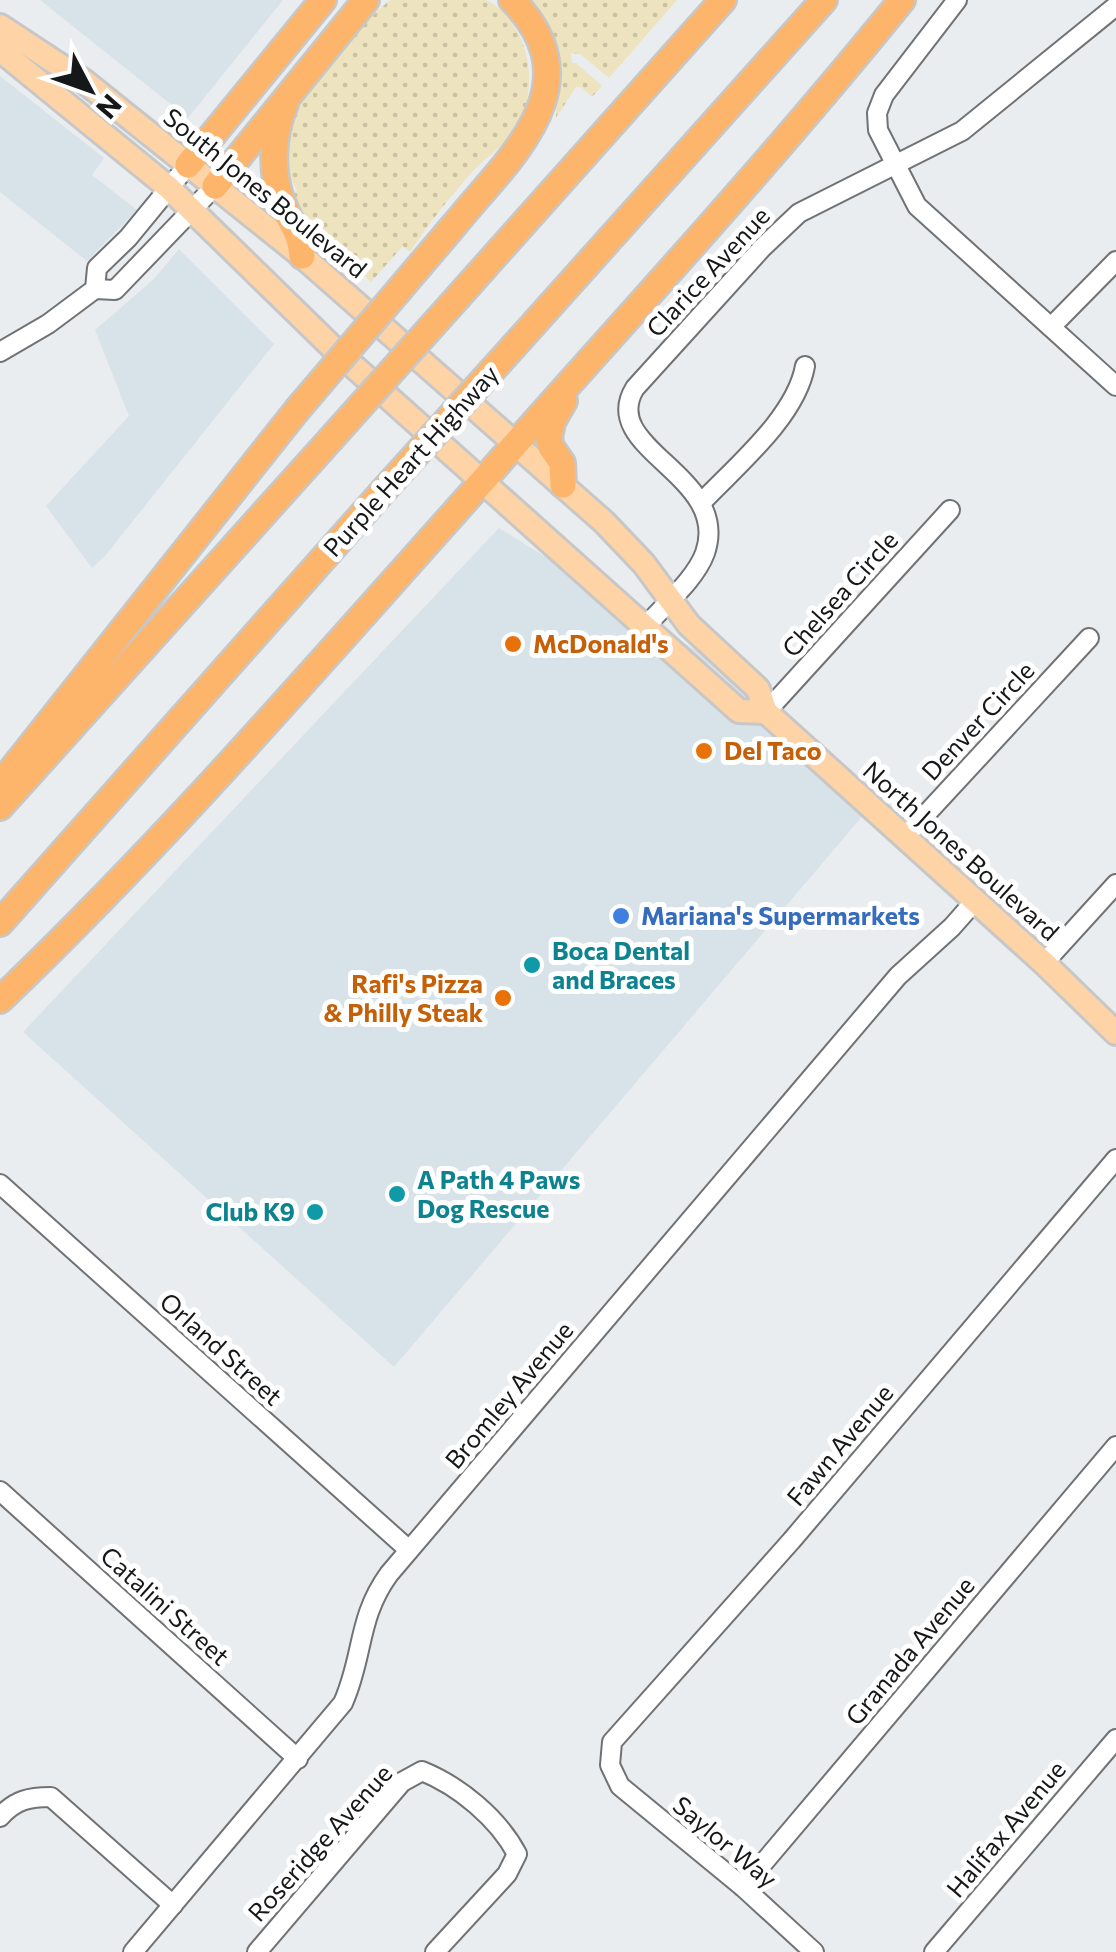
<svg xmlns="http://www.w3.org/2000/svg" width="1116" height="1952" font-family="Commissioner,sans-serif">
  <defs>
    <pattern id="sand-dots" width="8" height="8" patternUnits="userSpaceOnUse" patternTransform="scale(2.5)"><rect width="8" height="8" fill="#ede3be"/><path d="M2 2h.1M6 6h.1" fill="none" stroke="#cac2a3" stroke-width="1.8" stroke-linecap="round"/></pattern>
  </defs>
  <rect width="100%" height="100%" fill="#eaedef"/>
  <!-- built -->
  <g fill="#d8e2e9">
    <path d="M 40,0 L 283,0 L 188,118 Z"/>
    <path d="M 0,76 L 104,158 L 92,175 L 137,210 L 87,261 L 0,192 Z"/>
    <path d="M 179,249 L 274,344 L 105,556 L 92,568 L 46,506 L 129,416 L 95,330 L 154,279 Z"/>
    <path d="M 499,528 L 697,651 L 871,806 L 394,1367 L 23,1032 Z"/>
  </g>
  <!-- sand -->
  <g fill="url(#sand-dots)">
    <path d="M 391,0 C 412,0 467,0 485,0 C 500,4 515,26 521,39 C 534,70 532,107 511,135 C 500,149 484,159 472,172 C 449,198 429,223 410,252 L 403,246 L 371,282 C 343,257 306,233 294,195 L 297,190 L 290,179 L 283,180 C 283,158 283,131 294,111 C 309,87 368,14 391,0 Z"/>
    <path d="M 531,0 L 677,0 L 609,78 L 580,54 L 571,53 L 572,63 L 576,63 L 602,86 L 592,97 L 581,87 L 576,87 L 556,118 L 558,56 L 545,19 Z"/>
  </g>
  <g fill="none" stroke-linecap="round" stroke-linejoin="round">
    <defs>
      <g id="minor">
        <path d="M 957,0 L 884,95 L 877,113 L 878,130 L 917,206 L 1116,386"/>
        <path d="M 95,289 L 115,290 L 215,186"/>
        <path d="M 1051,327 L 1116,261"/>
        <path d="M 0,352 L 48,324 L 95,289 L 97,268 L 128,238 L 188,165"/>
        <path d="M 701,503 C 736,466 796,417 805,366"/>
        <path d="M 646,626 C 665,604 695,580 705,553 C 732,475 597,449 635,388 L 762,248 L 799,213 L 962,131 L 1116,6"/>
        <path d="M 766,712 L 950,510"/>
        <path d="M 904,838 L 1089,638"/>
        <path d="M 1044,963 L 1116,884"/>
        <path d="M 0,1184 L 409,1550"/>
        <path d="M 0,1491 L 298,1759"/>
        <path d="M 0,1817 C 15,1800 29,1797 51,1797 L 173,1905"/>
        <path d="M 743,1887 L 1116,1446"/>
        <path d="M 133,1952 L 343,1703 C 364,1656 357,1618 389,1574 L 898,976 L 952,927 L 974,902"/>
        <path d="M 257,1952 L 402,1782 L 422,1771 C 459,1786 498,1818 517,1854 L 507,1874 L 435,1952"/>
        <path d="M 814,1952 L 743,1887 L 620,1786 L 610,1765 L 612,1742 L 792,1540 L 1116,1159"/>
        <path d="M 934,1952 L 1116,1739"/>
      </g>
      <g id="major">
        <path d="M 0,26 L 85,82 L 302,256 L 604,522 L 644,564 L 689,625 L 758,689 L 766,712 L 1044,963 L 1116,1033"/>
        <path d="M 0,50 L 169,188 L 332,347 L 739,711 L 766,712"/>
      </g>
      <g id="highway">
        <path d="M 285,104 C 272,135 270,173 283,204 C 292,228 299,228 302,256"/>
        <path d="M 188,165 L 323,0"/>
        <path d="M 215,186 L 366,0"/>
        <path d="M 422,263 C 441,241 459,219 478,197 C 531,137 584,73 512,0"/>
        <path d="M 459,296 L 723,0"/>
        <path d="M 514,346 L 824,0"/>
        <path d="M 563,485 L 562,463 L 551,447 L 549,438 L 552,422 L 564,401"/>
        <path d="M 2,782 L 297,410"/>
        <path d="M 0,807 L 330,440"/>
        <path d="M 0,923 L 385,489"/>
        <path d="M 0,1000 C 164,843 313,671 464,502 C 611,335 762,173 902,0"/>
      </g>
    </defs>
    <!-- minor casing -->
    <use href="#minor" stroke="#707274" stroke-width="22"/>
    <!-- major casing -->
    <use href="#major" stroke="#c7c7c8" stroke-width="28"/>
    <!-- highway casing -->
    <use href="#highway" stroke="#c7c7c8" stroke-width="30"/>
    <!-- minor -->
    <use href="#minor" stroke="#fff" stroke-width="18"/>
    <!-- major -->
    <use href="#major" stroke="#fed3a6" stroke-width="22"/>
    <!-- highway -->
    <use href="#highway" stroke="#fdb56b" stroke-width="25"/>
    <defs>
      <g id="highway-bridge">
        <path d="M 297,410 L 422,263"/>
        <path d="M 330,440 L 459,296"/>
        <path d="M 385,489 L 514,346"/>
      </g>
    </defs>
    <!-- highway-bridge casing -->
    <use href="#highway-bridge" stroke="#c7c7c8" stroke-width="30" stroke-linecap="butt"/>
    <!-- highway-bridge -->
    <use href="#highway-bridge" stroke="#fdb56b" stroke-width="25"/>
  </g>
  <!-- markers -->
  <g fill="#e8710a" stroke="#fff" stroke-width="4">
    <circle cx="513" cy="644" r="10"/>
    <circle cx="704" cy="751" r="10"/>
    <circle cx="503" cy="998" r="10"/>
  </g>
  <circle fill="#3f7fe0" stroke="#fff" stroke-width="4" cx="621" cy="916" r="10"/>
  <g fill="#0f9aa8" stroke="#fff" stroke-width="4">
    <circle cx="532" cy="965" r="10"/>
    <circle cx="397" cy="1194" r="10"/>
    <circle cx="315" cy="1212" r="10"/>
  </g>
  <g text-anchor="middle" stroke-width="10" stroke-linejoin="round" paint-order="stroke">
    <!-- street labels -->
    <g font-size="25" fill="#161718" stroke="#fff">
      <text transform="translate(265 193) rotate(39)" y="9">South Jones Boulevard</text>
      <text transform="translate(708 272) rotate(-47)" y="9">Clarice Avenue</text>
      <text transform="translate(411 461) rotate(-48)" y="9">Purple Heart Highway</text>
      <text transform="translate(840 594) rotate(-48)" y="9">Chelsea Circle</text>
      <text transform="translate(978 721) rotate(-47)" y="9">Denver Circle</text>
      <text transform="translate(961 851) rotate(42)" y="9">North Jones Boulevard</text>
      <text transform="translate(221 1349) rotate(42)" y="9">Orland Street</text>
      <text transform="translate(509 1395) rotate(-50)" y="9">Bromley Avenue</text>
      <text transform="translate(840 1445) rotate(-50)" y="9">Fawn Avenue</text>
      <text transform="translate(165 1606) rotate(42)" y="9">Catalini Street</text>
      <text transform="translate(910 1651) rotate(-50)" y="9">Granada Avenue</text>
      <text transform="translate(1006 1829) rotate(-50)" y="9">Halifax Avenue</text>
      <text transform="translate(725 1842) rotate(40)" y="9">Saylor Way</text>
      <text transform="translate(320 1843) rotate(-48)" y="9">Roseridge Avenue</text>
    </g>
    <!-- food labels -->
    <g font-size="25" font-weight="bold" fill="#c56008" stroke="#fff" text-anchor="start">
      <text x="533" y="653">McDonald's</text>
      <text x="724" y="760">Del Taco</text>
      <text x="483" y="993" text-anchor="end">Rafi's Pizza<tspan x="483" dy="29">&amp; Philly Steak</tspan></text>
    </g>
    <!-- shop labels -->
    <g font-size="25" font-weight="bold" fill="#366cbe" stroke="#fff" text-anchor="start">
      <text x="641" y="925">Mariana's Supermarkets</text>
    </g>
    <!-- culture labels -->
    <g font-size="25" font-weight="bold" fill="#0d838f" stroke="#fff" text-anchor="start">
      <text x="552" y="960">Boca Dental<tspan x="552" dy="29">and Braces</tspan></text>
      <text x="417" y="1189">A Path 4 Paws<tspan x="417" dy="29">Dog Rescue</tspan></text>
      <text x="295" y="1221" text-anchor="end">Club K9</text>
    </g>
  </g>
  <!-- north arrow -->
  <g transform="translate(90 90) rotate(131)" stroke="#ffffff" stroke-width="8" paint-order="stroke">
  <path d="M0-8L18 38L0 25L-18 38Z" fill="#161718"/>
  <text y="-15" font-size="28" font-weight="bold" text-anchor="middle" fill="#161718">N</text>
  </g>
</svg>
